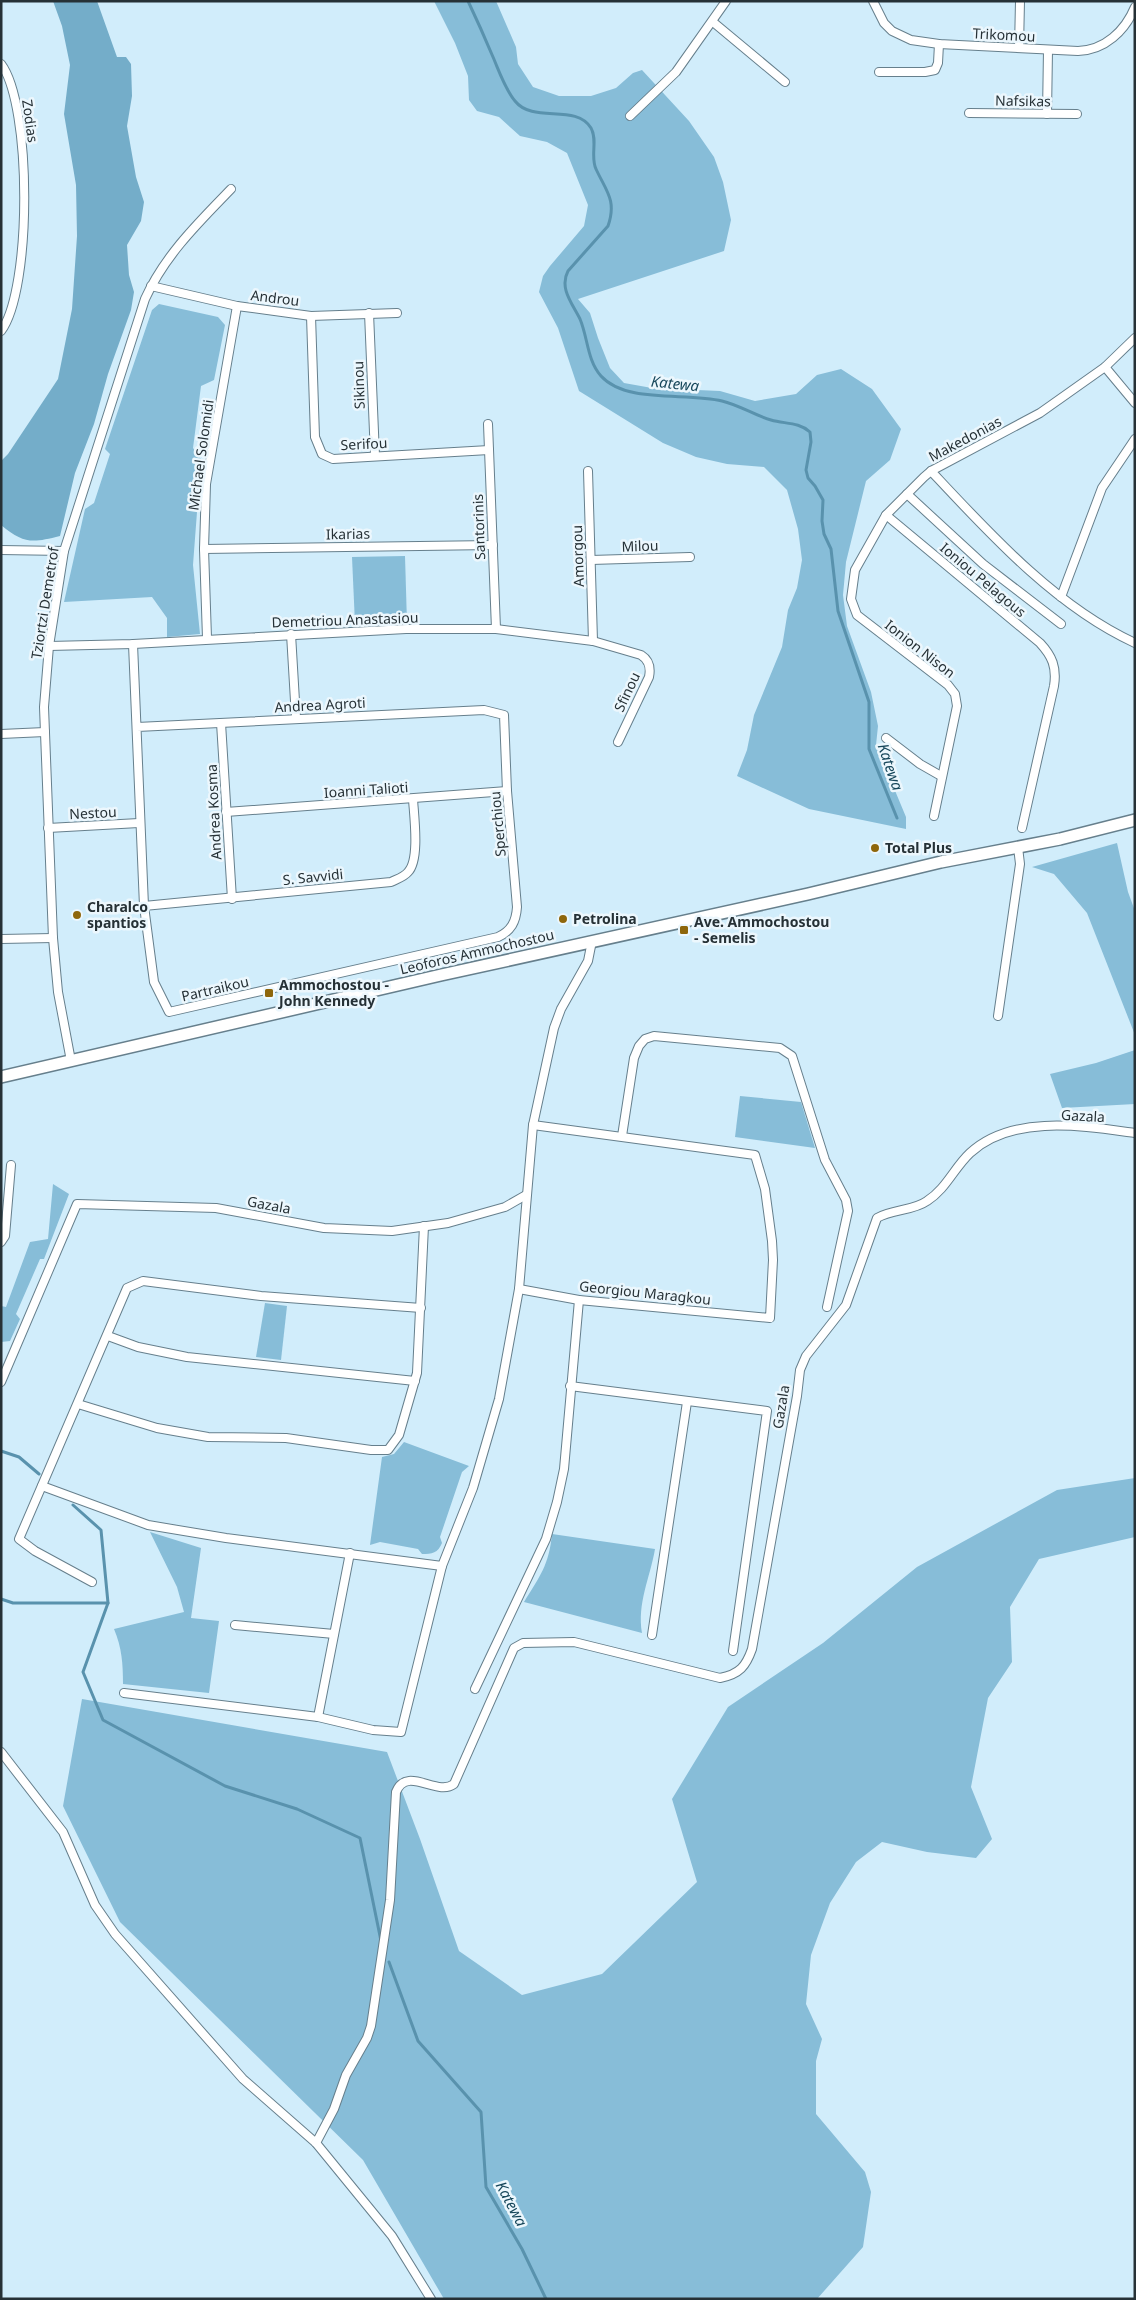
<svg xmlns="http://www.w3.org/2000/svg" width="1136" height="2300" font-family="'Noto Sans',sans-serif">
  <rect width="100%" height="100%" fill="#d1edfb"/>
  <!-- green -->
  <g fill="#87bdd8">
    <path d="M 434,1 L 496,1 L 516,47 L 518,64 L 533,87 L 559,96 L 591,96 L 616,88 L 633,73 L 642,70 L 689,121 L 714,157 L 723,182 L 731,220 L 724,251 L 578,299 L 590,313 L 598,338 L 610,368 L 624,383 L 652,388 L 720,391 L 755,401 L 796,394 L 817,375 L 841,369 L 872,389 L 901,429 L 890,460 L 866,481 L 846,562 L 843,595 L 847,626 L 871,692 L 878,726 L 876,745 L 906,817 L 906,829 L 809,809 L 737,776 L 747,750 L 754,715 L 782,647 L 788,610 L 797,588 L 802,560 L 798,529 L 787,490 L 764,467 L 727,464 L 696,457 L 663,443 L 579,391 L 558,328 L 539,292 L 543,276 L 550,266 L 584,226 L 588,205 L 567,153 L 547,142 L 520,136 L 499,117 L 477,111 L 469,100 L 468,76 L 455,43 Z"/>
    <path d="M 159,304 L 218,317 L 225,325 L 214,380 L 201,386 L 193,448 L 201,459 L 193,565 L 200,634 L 167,637 L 167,618 L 152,597 L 64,602 L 85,509 L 94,503 L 110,454 L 105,449 L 152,310 Z"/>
    <path d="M 405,556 L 407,623 L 355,624 L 352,557 Z"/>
    <path d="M 1117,843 L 1128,892 L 1135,911 L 1135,1035 L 1087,913 L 1054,874 L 1032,867 Z"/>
    <path d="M 1135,1050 L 1135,1104 L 1062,1108 L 1050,1074 L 1096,1063 Z"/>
    <path d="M 740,1096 L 801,1102 L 815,1148 L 735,1137 Z"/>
    <path d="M 53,1184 L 69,1194 L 44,1259 L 40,1259 L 16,1314 L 20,1319 L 10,1341 L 1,1342 L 1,1306 L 6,1307 L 30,1242 L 48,1239 Z"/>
    <path d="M 265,1303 L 287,1306 L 281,1360 L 256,1357 Z"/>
    <path d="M 404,1442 L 469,1466 L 462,1472 L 440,1537 L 442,1543 C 438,1553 432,1554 422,1554 L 418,1549 L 380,1542 L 370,1545 L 382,1457 L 394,1454 Z"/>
    <path d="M 1135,1478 L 1135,1537 L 1039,1559 L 1010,1607 L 1012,1662 L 988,1698 L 971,1787 L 992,1839 L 976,1858 L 927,1852 L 882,1842 L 856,1862 L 830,1903 L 811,1955 L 806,2004 L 822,2039 L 816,2061 L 816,2114 L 865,2172 L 871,2192 L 863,2247 L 817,2299 L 444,2299 L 363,2160 L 120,1922 L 63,1806 L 82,1699 L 387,1752 L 420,1839 L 459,1951 L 522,1995 L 602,1974 L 697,1882 L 672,1799 L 728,1707 L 823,1643 L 917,1567 L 1057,1490 Z"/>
    <path d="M 150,1532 L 201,1548 L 191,1618 L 219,1621 L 209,1693 L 123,1684 C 123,1664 122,1648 114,1629 L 184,1612 L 177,1587 Z"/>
    <path d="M 552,1534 L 655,1549 C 650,1578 637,1603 642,1633 L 524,1602 C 540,1576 549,1565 552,1534 Z"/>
  </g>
  <!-- forest -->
  <path fill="#74adc9" d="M 53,1 L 97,1 L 117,57 L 126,57 L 131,64 L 132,96 L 127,126 L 136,177 L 144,202 L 141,221 L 127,245 L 129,275 L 134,292 L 131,310 L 108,374 L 94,424 L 75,473 L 60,536 C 32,543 24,544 1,525 L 1,461 L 8,454 L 58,379 L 72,309 L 77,236 L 76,185 L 64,114 L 70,65 L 62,26 Z"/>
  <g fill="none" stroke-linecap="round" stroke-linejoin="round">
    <!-- stream -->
    <g stroke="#5992ad" stroke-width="3">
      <path d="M 468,1 C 477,20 485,38 493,57 C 499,71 505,89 515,101 C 533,124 576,103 591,128 C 598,140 590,157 596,169 C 606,191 617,200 608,226 L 568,271 C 559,288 572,303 580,319 C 588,338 587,360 601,376 C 626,404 687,392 722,401 C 739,405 754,415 771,420 C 785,424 799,422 810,432 L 811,442 L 806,470 L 808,478 L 815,486 L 823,500 L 822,521 L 824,534 L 831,549 L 838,611 L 869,702 L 869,749 L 897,818"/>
      <path d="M 1,1451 L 19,1457 L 39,1474"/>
      <path d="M 73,1505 L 101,1530 L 108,1603 L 83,1672 L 103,1720 L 225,1786 L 297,1809 L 360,1838 L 381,1941"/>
      <path d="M 1,1599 L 13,1603 L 108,1603"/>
      <path d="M 389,1962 L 418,2041 L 481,2112 L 486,2187 L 522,2249 L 546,2299"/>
    </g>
    <defs>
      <g id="street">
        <path d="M 873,1 L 884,23 L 892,31 L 911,40 L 939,44 L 1078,51 C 1105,50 1125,31 1135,7"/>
        <path d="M 713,22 L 785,82"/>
        <path d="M 1019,48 L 1020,1"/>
        <path d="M 1,64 C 32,105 32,290 1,331"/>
        <path d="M 879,72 L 925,72 L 935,70 L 938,63 L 939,44"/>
        <path d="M 969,113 L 1077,114"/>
        <path d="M 1047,114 L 1048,50"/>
        <path d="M 630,116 L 676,72 L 726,1"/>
        <path d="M 151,286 L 237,306 L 311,316 L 397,313"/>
        <path d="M 369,313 L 375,456"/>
        <path d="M 311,316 L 315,437 L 322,454 L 333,459 L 489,450"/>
        <path d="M 1105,367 L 1135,403"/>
        <path d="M 488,424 L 496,629"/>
        <path d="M 588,471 L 593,641"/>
        <path d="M 931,471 C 989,533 1056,607 1135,643"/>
        <path d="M 907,494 L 983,564 L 1061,624"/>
        <path d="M 886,515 L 1040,643 C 1052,656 1057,667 1054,686 L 1022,828"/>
        <path d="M 204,549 L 493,545"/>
        <path d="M 1,550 L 64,551"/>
        <path d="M 591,560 L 690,557"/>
        <path d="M 1061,597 L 1102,488 L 1135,439"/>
        <path d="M 291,634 L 296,718"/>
        <path d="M 207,638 L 204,549 L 206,484 L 237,306"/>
        <path d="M 133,644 L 144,906 L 154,982 L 169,1012 L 498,937 C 511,931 516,922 517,907 L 507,791 L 504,715 L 484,710 L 137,727"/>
        <path d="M 49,646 L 133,644 L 406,629 L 496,629 L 593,641 L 641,655 C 649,660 651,667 649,677 L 618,742"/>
        <path d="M 221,723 L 232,899"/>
        <path d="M 1,734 L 45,732"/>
        <path d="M 886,738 L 920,764 L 941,776"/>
        <path d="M 226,812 L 507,791"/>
        <path d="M 934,816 L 957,706 L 955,694 L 948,685 L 857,615 L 851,599 L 855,570 L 886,515 L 924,477 L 931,471 L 1040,413 L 1105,367 L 1135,338"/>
        <path d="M 48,828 L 139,823"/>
        <path d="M 144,906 L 391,882 C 397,879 404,877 408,872 C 420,860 414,816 413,799"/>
        <path d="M 1,939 L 53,938"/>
        <path d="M 998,1016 L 1020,864 L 1018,847"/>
        <path d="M 71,1061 L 58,992 L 53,938 L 44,707 L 49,646 L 64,551 L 145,299 C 165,255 198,223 231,189"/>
        <path d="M 622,1136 L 634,1058 L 639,1046 L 645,1039 L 654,1036 L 780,1048 L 792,1056 L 825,1160 L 846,1200 L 848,1211 L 827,1307"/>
        <path d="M 1,1242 L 5,1236 L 11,1165"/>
        <path d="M 519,1289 L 579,1300 L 770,1318 L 773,1260 L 772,1241 L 765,1189 L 755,1155 L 533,1125"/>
        <path d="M 108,1336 L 138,1347 L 187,1357 L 415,1381"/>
        <path d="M 1,1382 L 77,1204 L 216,1208 L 324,1228 L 392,1231 L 448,1223 L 505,1207 L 526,1195"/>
        <path d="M 570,1386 L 767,1411 L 733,1651"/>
        <path d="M 78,1404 L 157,1428 L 208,1437 L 286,1438 L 371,1450 L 388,1450 L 399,1435 L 417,1373 L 424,1226"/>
        <path d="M 42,1486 L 148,1525 L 226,1538 L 442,1566"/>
        <path d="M 92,1582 L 35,1551 L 19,1539 L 127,1288 L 143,1281 L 261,1296 L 421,1308"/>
        <path d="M 235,1625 L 334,1634"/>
        <path d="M 652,1635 L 687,1402"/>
        <path d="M 475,1689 L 546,1539 L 557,1502 L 564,1469 L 579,1300"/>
        <path d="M 124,1693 L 318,1717 L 373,1730 L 401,1732 L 442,1566 L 473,1488 L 499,1399 L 519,1289 L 533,1125 L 554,1028 L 561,1009 L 588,961 L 592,941"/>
        <path d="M 318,1717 L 350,1553"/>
        <path d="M 1,1752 L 63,1832 L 95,1905 L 115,1934 L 243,2079 L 316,2143 L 392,2236 L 431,2299"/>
        <path d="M 316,2143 L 334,2109 L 346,2075 L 367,2038 L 371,2026 L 390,1900 L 396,1792 C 407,1765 437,1797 454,1784 L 514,1648 L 523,1643 L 574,1642 L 720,1678 C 740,1674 746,1666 752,1649 L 797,1396 L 800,1370 L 806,1356 L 846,1305 L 877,1218 C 893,1209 913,1211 927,1201 C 946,1189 954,1168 970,1153 C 1012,1114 1083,1126 1135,1133"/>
      </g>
      <path id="secondary" d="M 1,1077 L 441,975 L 808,894 L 941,862 L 1060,839 L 1135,820"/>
    </defs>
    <!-- street casing -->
    <use href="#street" stroke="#667f8c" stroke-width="10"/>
    <!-- secondary casing -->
    <use href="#secondary" stroke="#667f8c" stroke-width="14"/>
    <!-- street -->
    <use href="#street" stroke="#fff" stroke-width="8"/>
    <!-- secondary -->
    <use href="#secondary" stroke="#fff" stroke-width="11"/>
  </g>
  <!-- markers -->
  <g fill="#8e660b" stroke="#ecf7fd" stroke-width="2">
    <circle cx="875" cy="848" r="5"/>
    <circle cx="77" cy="915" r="5"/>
    <circle cx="563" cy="919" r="5"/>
    <rect x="679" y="925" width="10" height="10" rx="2.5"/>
    <rect x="264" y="988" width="10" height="10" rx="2.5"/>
  </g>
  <g text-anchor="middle" stroke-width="5" stroke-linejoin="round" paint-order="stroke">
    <!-- street labels -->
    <g font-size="14" fill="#263136" stroke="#ecf7fd">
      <text transform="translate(1004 35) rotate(3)" y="5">Trikomou</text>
      <text transform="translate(1023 101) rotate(1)" y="5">Nafsikas</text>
      <text transform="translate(30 121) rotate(82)" y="5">Zodias</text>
      <text transform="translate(275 298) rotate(7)" y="5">Androu</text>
      <text transform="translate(359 385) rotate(-92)" y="5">Sikinou</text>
      <text transform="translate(965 439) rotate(-28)" y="5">Makedonias</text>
      <text transform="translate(364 444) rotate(-3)" y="5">Serifou</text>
      <text transform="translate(201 455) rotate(-82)" y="5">Michael Solomidi</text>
      <text transform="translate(479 527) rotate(-92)" y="5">Santorinis</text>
      <text transform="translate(348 534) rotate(-1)" y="5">Ikarias</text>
      <text transform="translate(640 546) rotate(-2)" y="5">Milou</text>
      <text transform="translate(578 556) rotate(-92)" y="5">Amorgou</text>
      <text transform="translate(983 580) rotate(40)" y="5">Ioniou Pelagous</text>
      <text transform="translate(45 603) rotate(-81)" y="5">Tziortzi Demetrof</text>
      <text transform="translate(345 620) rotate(-2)" y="5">Demetriou Anastasiou</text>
      <text transform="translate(920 649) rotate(38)" y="5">Ionion Nison</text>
      <text transform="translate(627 692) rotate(-65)" y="5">Sfinou</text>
      <text transform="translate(320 705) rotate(-3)" y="5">Andrea Agroti</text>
      <text transform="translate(366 790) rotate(-4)" y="5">Ioanni Talioti</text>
      <text transform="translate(214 812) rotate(-93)" y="5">Andrea Kosma</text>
      <text transform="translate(93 813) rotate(-3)" y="5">Nestou</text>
      <text transform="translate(498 824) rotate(-95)" y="5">Sperchiou</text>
      <text transform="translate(313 877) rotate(-6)" y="5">S. Savvidi</text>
      <text transform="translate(477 952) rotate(-13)" y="5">Leoforos Ammochostou</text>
      <text transform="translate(215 989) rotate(-13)" y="5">Partraikou</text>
      <text transform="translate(1083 1116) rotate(3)" y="5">Gazala</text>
      <text transform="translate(269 1205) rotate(10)" y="5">Gazala</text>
      <text transform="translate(645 1293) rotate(6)" y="5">Georgiou Maragkou</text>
      <text transform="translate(781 1407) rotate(-81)" y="5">Gazala</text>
    </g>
    <!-- poi labels -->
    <g font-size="14" font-weight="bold" fill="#263136" stroke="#ecf7fd" text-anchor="start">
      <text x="885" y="853">Total Plus</text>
      <text x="87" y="912">Charalco<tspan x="87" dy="16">spantios</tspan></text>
      <text x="573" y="924">Petrolina</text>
      <text x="694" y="927">Ave. Ammochostou<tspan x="694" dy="16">- Semelis</tspan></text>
      <text x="279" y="990">Ammochostou -<tspan x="279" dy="16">John Kennedy</tspan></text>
    </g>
    <!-- water labels -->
    <g font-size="15" font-style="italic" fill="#17475b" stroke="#ecf7fd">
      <text transform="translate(675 384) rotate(6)" y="5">Katewa</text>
      <text transform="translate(890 767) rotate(71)" y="5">Katewa</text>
      <text transform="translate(511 2204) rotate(62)" y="5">Katewa</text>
    </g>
  </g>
  <!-- border -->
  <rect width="1136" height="2300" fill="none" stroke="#263136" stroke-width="5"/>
</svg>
